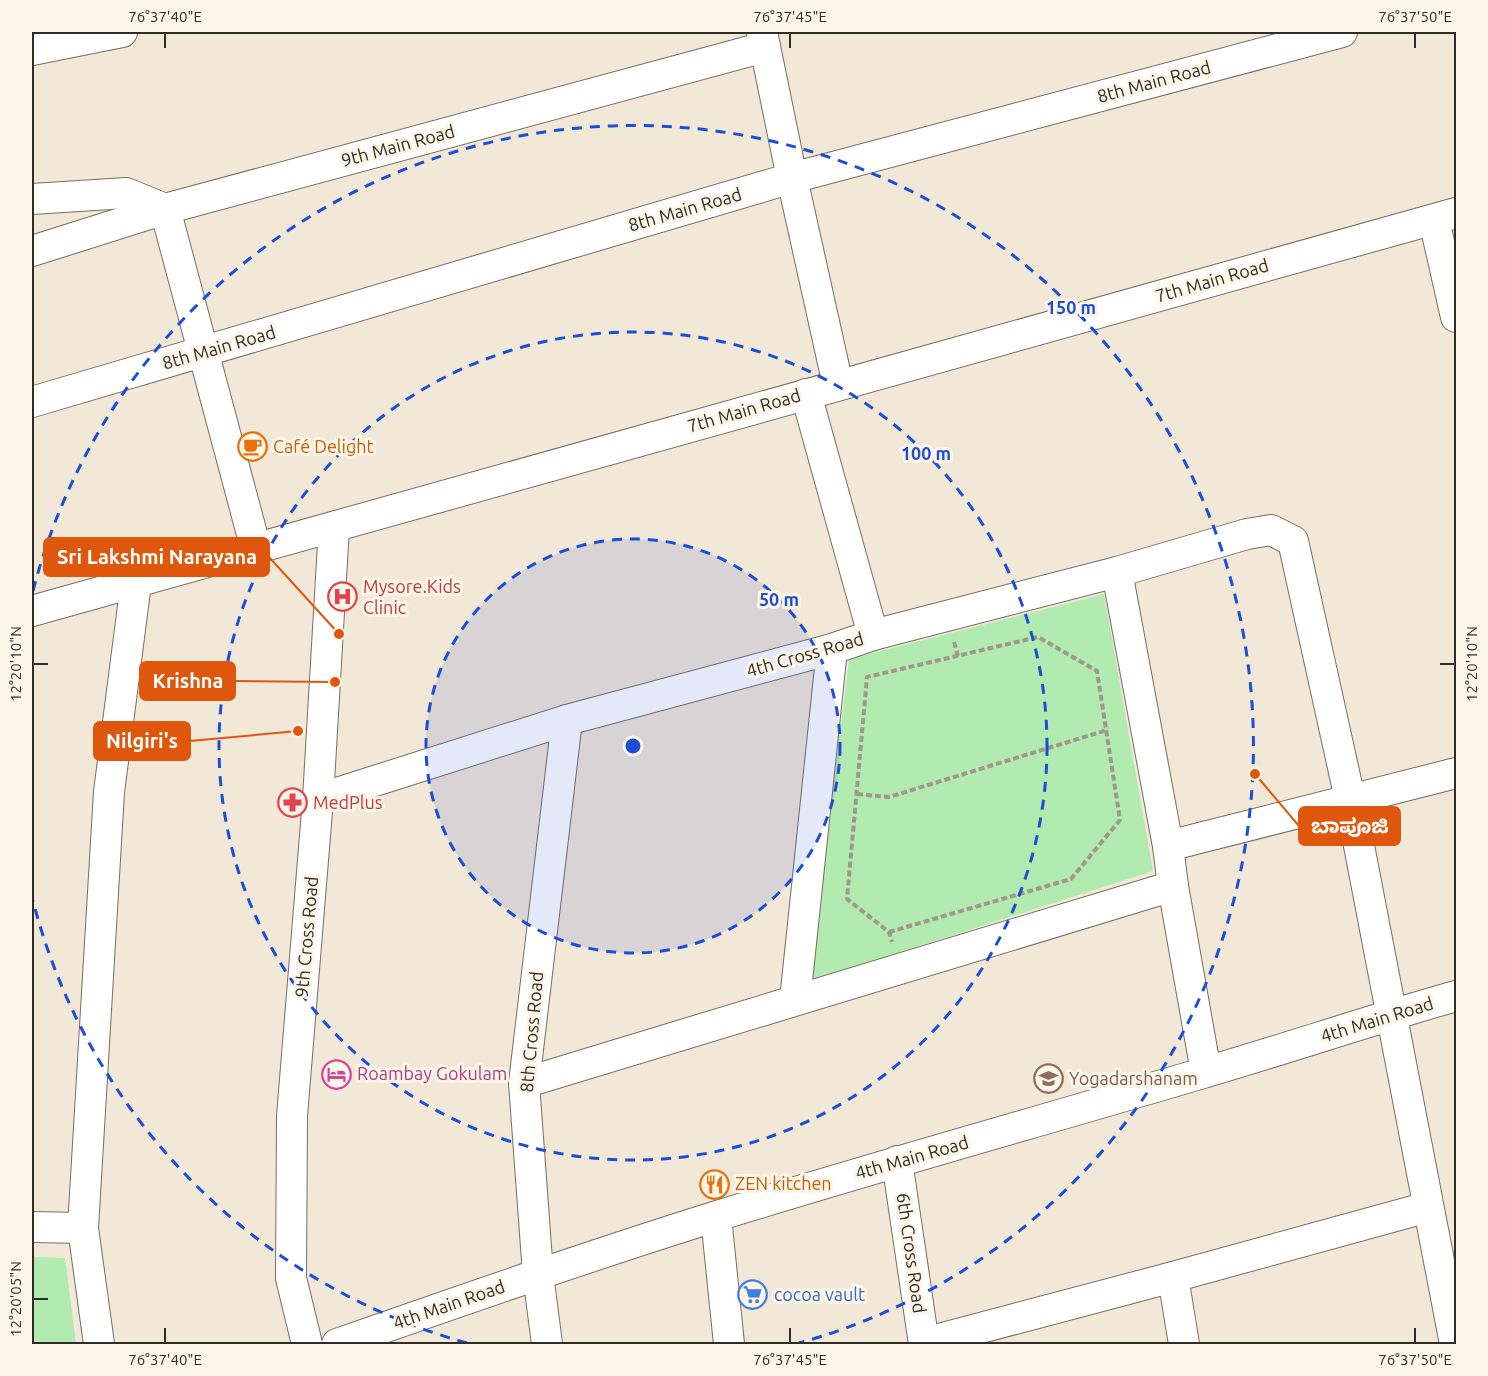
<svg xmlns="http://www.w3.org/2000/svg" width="1488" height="1376" font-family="Ubuntu,'Noto Sans Kannada',sans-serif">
  <rect width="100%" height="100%" fill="#f2e8d7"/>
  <!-- green -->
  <g fill="#b2ebaf">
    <path d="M 1104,594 L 1153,871 L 810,981 L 849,659 Z"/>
    <path d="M 32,1257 L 65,1258 L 76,1344 L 32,1344 Z"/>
  </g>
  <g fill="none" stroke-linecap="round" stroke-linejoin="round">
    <defs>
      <g id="minor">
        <path d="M 762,32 L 792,178 L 838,385"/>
        <path d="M 32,50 L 122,32"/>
        <path d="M 32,199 L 126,193 L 165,209 L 256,549"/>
        <path d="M 1434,220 L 1456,317"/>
        <path d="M 32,251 L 165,209 L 765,47"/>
        <path d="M 806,394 L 873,635"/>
        <path d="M 32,402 L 792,178 L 1342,32"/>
        <path d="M 1117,572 L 1168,846 L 1173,886 L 1206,1072"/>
        <path d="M 32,611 L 1456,213"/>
        <path d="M 318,799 L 567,720 L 832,649 L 873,635 L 1117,572 L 1247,534 L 1271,530 L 1293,541 L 1350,799 L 1455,1344"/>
        <path d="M 1168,846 L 1456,773"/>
        <path d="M 795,1000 L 832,649"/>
        <path d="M 524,1083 L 1173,886"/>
        <path d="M 897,1161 L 924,1344"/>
        <path d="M 716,1217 L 729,1344"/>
        <path d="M 32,1227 L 83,1228"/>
        <path d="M 1173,1277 L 1184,1344"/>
        <path d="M 924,1343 L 1173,1277 L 1428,1207"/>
        <path d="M 99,1344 L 83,1228 L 109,792 L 136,583"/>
        <path d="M 307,1344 L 291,1278 L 292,1116 L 318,799 L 334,527"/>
        <path d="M 337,1344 C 463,1300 589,1256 717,1216 C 878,1166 1041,1121 1203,1073 C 1288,1048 1371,1020 1456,996"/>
        <path d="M 547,1344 L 538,1274 L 524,1083 L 567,720"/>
      </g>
    </defs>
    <!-- minor casing -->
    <use href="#minor" stroke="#776e60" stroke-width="32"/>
    <!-- path -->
    <g stroke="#9f988b" stroke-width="4" stroke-dasharray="6 3" stroke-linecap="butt">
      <path d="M 954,642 L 958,656"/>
      <path d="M 857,794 L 889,797 L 1107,730"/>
      <path d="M 889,932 L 1071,879 L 1120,820 L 1097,671 L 1038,637 L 867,677 L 847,899 L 889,932 L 892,942"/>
    </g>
    <!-- minor -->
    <use href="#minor" stroke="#fff" stroke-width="30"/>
  </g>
  <!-- ticks -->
  <path fill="none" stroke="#302d26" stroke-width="2" d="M 165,33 L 165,48M 790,33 L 790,48M 1415,33 L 1415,48M 33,664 L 48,664M 1440,664 L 1455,664M 33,1299 L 48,1299M 165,1328 L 165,1343M 790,1328 L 790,1343M 1415,1328 L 1415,1343"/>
  <!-- distance rings -->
  <circle cx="633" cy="746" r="207" fill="#1d4ed8" fill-opacity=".12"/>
  <g fill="none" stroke="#1d4ed8" stroke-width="3" stroke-dasharray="10 8">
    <circle cx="633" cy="746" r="207"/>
    <circle cx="633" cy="746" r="414"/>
    <path d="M467 1343A620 620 0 0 1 33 901M33 591A620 620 0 1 1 799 1343"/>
  </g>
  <!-- icons -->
  <defs>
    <symbol id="cafe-ring" viewBox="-11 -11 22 22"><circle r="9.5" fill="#fdf5e8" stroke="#e8710a" stroke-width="1.5"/><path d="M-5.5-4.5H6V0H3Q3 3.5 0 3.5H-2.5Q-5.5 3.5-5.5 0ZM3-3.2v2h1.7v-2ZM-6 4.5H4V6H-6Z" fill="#e8710a"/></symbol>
    <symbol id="hospital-ring" viewBox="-11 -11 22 22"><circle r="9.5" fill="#fdf5e8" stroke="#e0444e" stroke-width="1.5"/><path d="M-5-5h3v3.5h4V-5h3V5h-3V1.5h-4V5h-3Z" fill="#e0444e"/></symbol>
    <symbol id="pharmacy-ring" viewBox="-11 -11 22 22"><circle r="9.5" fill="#fdf5e8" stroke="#e0444e" stroke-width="1.5"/><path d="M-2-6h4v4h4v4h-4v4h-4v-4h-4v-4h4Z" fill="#e0444e"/></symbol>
    <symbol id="hotel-ring" viewBox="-11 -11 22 22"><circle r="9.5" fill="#fdf5e8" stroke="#d1479c" stroke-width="1.5"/><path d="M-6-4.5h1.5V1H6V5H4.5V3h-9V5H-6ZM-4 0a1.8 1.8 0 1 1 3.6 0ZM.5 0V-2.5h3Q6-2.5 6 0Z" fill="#d1479c"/></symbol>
    <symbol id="school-ring" viewBox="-11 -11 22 22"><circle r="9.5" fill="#fdf5e8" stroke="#8d6e63" stroke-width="1.5"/><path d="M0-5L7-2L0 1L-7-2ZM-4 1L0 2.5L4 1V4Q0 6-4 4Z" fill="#8d6e63"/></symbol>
    <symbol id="restaurant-ring" viewBox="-11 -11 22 22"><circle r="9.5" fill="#fdf5e8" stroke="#e8710a" stroke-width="1.5"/><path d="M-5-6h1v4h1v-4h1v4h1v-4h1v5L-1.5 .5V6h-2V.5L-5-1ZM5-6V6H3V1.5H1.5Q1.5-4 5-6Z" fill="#e8710a"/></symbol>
    <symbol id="supermarket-ring" viewBox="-11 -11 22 22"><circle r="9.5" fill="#fdf5e8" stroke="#3f7fe0" stroke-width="1.5"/><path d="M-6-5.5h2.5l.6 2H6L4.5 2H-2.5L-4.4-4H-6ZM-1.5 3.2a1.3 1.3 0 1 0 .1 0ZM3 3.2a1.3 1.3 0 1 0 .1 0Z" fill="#3f7fe0"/></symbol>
  </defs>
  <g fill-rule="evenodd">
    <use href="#cafe-ring" x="236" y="430" width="33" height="33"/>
    <use href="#hospital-ring" x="326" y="580" width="33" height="33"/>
    <use href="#pharmacy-ring" x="276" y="786" width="33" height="33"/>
    <use href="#hotel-ring" x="320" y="1058" width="33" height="33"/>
    <use href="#school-ring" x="1032" y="1062" width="33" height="33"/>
    <use href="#restaurant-ring" x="698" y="1168" width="33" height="33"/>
    <use href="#supermarket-ring" x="736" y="1278" width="33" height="33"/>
  </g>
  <g text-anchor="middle" stroke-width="6" stroke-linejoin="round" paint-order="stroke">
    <!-- street labels -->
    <g font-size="18" fill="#302d26" stroke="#fdf5e8">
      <text transform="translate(1154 82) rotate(-15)" y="6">8th Main Road</text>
      <text transform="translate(398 146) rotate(-15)" y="6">9th Main Road</text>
      <text transform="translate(685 210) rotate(-16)" y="6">8th Main Road</text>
      <text transform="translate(1212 281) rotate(-16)" y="6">7th Main Road</text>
      <text transform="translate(219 348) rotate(-16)" y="6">8th Main Road</text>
      <text transform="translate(744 411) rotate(-16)" y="6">7th Main Road</text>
      <text transform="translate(805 655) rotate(-16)" y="6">4th Cross Road</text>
      <text transform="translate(307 937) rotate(-85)" y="6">9th Cross Road</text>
      <text transform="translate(1377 1020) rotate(-17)" y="6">4th Main Road</text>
      <text transform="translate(532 1032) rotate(-85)" y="6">8th Cross Road</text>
      <text transform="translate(912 1158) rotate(-16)" y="6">4th Main Road</text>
      <text transform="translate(911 1253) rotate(82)" y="6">6th Cross Road</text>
      <text transform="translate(449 1305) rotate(-19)" y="6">4th Main Road</text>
    </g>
    <!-- food labels -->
    <g font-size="18" fill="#c56008" stroke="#fdf5e8" text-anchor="start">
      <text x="273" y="453">Café Delight</text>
      <text x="735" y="1190">ZEN kitchen</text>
    </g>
    <!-- health labels -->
    <g font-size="18" fill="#be3a42" stroke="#fdf5e8" text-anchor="start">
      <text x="363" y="593">Mysore.Kids<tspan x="363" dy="21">Clinic</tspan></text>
      <text x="313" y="809">MedPlus</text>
    </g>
    <!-- hotel labels -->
    <g font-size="18" fill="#b23c85" stroke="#fdf5e8" text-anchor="start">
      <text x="357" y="1080">Roambay Gokulam</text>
    </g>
    <!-- education labels -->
    <g font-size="18" fill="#785e54" stroke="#fdf5e8" text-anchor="start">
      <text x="1069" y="1085">Yogadarshanam</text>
    </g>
    <!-- shop labels -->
    <g font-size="18" fill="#366cbe" stroke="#fdf5e8" text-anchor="start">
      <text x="774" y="1301">cocoa vault</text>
    </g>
  </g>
  <circle cx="633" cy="746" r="9" fill="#1d4ed8" stroke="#fdf5e8" stroke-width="3"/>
  <g font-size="18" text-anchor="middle" font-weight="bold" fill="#1d4ed8" stroke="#fdf5e8" stroke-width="6" stroke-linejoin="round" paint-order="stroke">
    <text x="1071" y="314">150 m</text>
    <text x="926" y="460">100 m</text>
    <text x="779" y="606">50 m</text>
  </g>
  <!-- callouts -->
  <path fill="none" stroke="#df570d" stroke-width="2" d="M339 634L269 557M335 682L235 681M298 731L190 741M1255 774L1299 826"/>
  <g fill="#df570d" stroke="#fdf5e8" stroke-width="2">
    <circle cx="339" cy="634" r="6"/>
    <circle cx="335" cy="682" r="6"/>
    <circle cx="298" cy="731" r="6"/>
    <circle cx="1255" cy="774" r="6"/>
  </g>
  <g fill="#df570d" stroke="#df570d" stroke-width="2">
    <rect x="44" y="538" width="225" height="38" rx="6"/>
    <rect x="140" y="662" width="95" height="38" rx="6"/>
    <rect x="94" y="722" width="96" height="38" rx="6"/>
    <rect x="1299" y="807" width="101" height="38" rx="6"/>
  </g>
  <g font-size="20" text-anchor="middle" font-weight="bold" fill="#fff">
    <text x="157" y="564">Sri Lakshmi Narayana</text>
    <text x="188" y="688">Krishna</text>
    <text x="142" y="748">Nilgiri's</text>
    <text x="1350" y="833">ಬಾಪೂಜಿ</text>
  </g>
  <!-- border -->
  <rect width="1488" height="1376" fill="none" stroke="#fdf5e8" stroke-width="66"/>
  <rect x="33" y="33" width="1422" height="1310" fill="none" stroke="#302d26" stroke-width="2"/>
  <g font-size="15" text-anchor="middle" fill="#302d26">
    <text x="165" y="22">76°37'40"E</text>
    <text x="790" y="22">76°37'45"E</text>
    <text x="1415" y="22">76°37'50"E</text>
    <text transform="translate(16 664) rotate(-90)" y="5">12°20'10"N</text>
    <text transform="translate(1472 664) rotate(-90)" y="5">12°20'10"N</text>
    <text transform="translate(16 1299) rotate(-90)" y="5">12°20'05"N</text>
    <text x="165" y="1365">76°37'40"E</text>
    <text x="790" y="1365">76°37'45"E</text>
    <text x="1415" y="1365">76°37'50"E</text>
  </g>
</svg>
